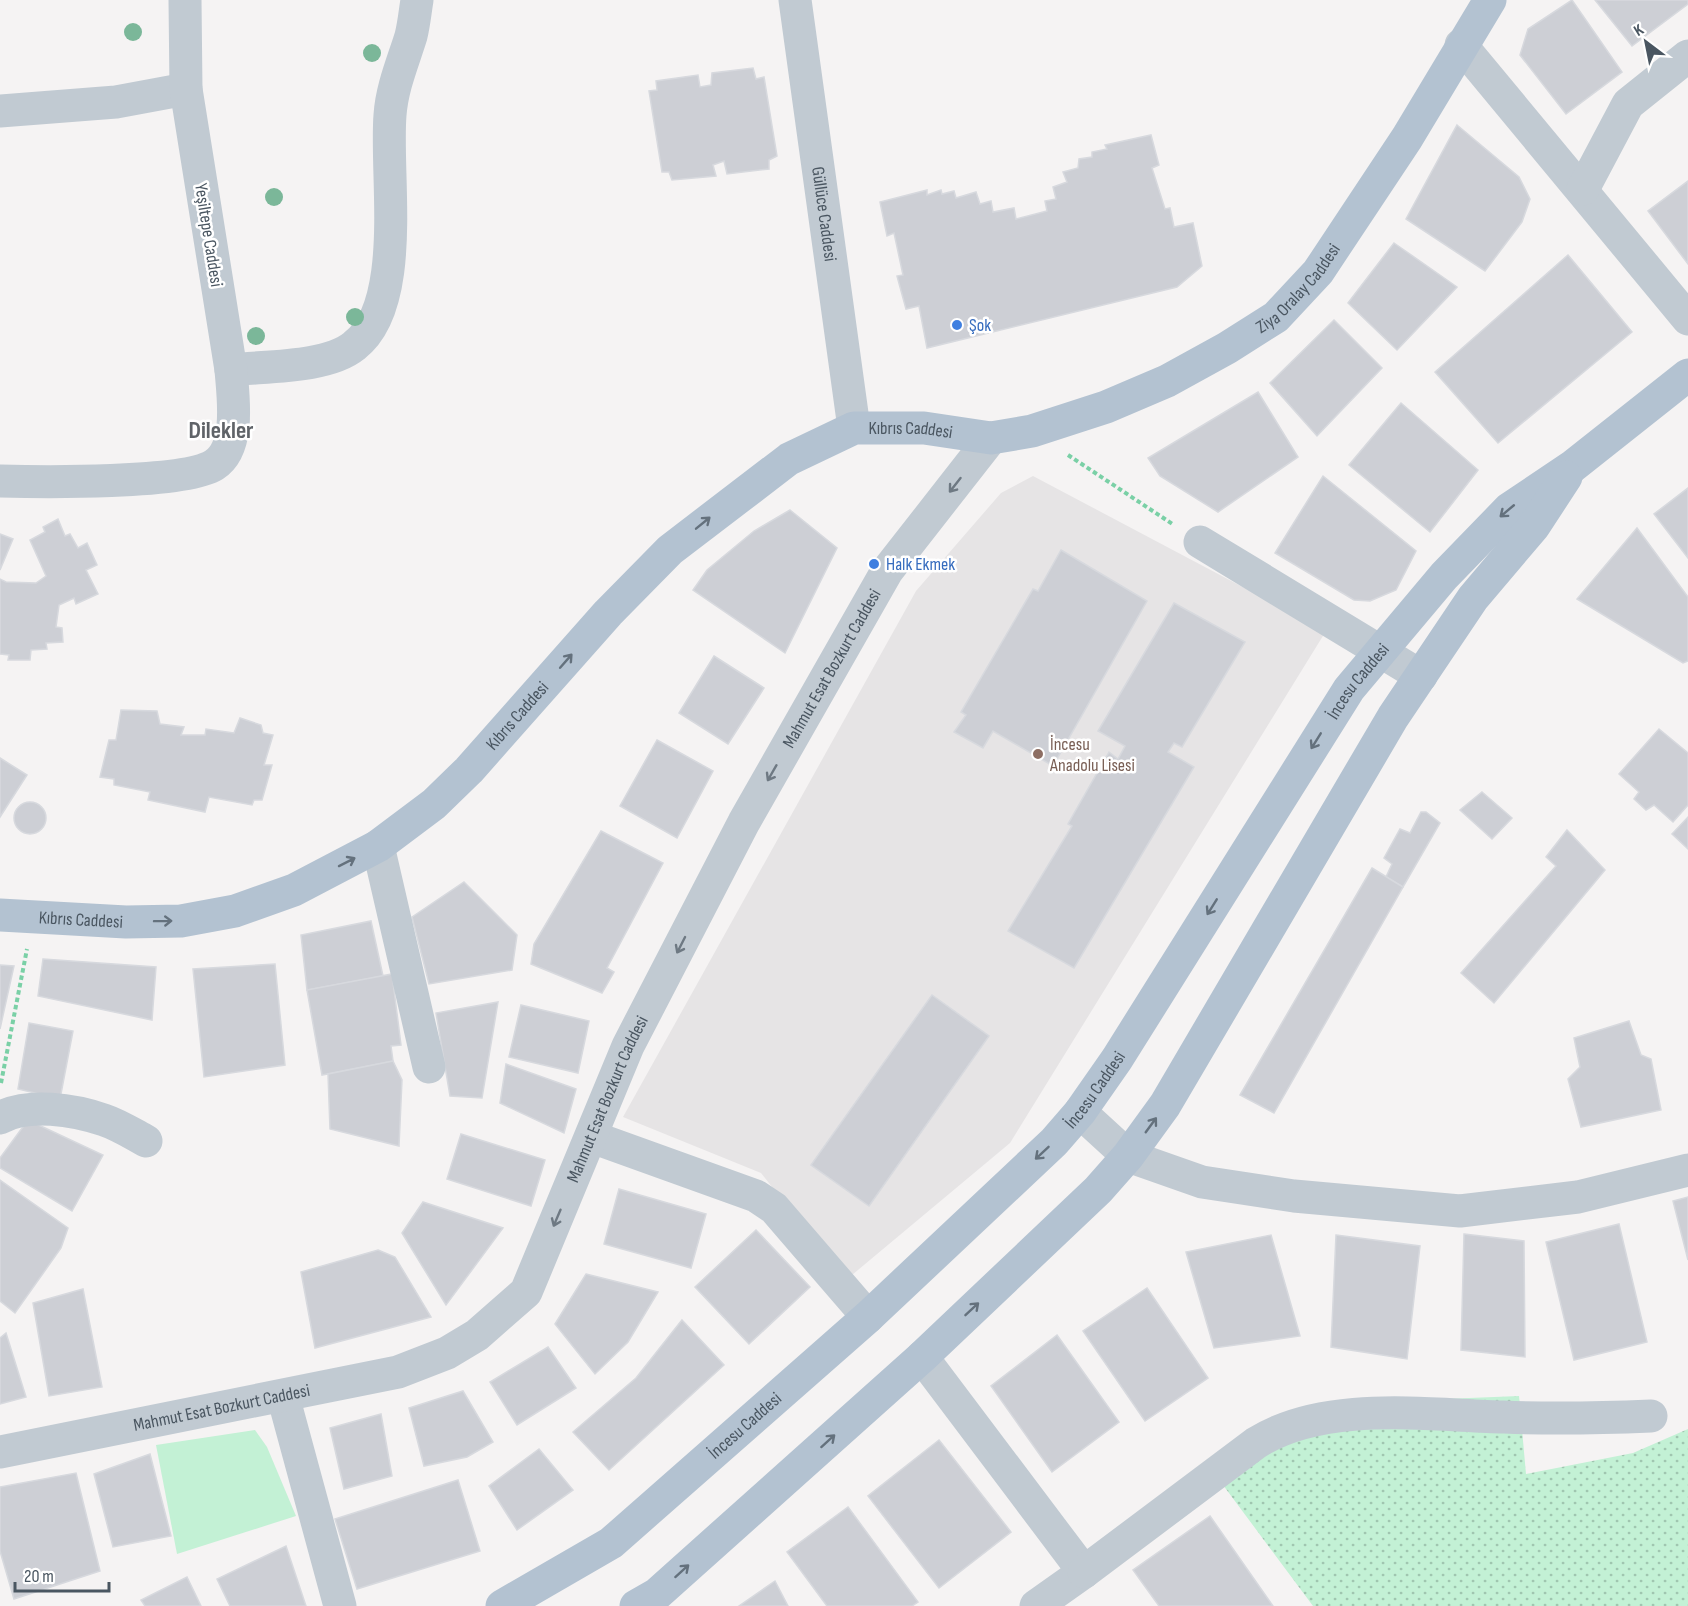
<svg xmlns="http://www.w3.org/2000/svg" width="1688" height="1606" font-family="'Sofia Sans Condensed',sans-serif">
  <defs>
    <pattern id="grass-dots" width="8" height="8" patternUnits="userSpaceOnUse" patternTransform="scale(1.5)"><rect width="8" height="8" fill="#c3f1d5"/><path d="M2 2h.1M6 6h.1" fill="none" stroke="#a0c6b0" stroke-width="1.8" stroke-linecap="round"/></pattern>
  </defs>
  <rect width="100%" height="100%" fill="#f5f3f3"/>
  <!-- education -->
  <path fill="#e6e4e5" d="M 1033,476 L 1326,631 L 1010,1143 L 846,1280 L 761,1173 L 623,1117 L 916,591 L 1001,493 Z"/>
  <!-- grass -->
  <path fill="url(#grass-dots)" d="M 1519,1396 L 1526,1474 L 1633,1453 L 1688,1429 L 1688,1606 L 1313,1606 L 1223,1485 L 1319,1404 Z"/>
  <!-- park -->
  <path fill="#c3f1d5" d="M 255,1430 L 267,1447 L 296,1516 L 177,1554 L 156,1445 Z"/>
  <!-- building -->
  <g fill="#cdcfd5" stroke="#d7d9de" stroke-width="1.5">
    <path d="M 1572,0 L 1622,72 L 1566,114 L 1520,55 L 1528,29 Z"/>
    <path d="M 1595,0 L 1688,0 L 1688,4 L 1632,46 Z"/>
    <path d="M 753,68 L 756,79 L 764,77 L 777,156 L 769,160 L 769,169 L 727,174 L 724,161 L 713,165 L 716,176 L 672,180 L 669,172 L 662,172 L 649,91 L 657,90 L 656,81 L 698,75 L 700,87 L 711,85 L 712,73 Z"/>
    <path d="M 1457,125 L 1519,177 L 1530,199 L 1522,222 L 1485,271 L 1406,219 Z"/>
    <path d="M 1151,135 L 1159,165 L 1152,168 L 1165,209 L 1170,208 L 1174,227 L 1193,223 L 1202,266 L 1177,287 L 927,348 L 919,306 L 906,309 L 897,276 L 903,275 L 894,233 L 887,236 L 880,202 L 927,190 L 927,195 L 941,190 L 942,194 L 954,191 L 956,198 L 976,192 L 980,204 L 991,201 L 993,212 L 1014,208 L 1016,219 L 1047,211 L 1045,201 L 1056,199 L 1053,187 L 1067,182 L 1063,172 L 1078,168 L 1079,159 L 1092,157 L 1092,152 L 1107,149 L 1105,145 Z"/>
    <path d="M 1688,181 L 1688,264 L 1648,211 Z"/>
    <path d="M 1394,243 L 1457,287 L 1397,350 L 1348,303 Z"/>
    <path d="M 1568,255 L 1632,332 L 1498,443 L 1435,372 Z"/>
    <path d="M 1334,320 L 1382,368 L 1317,436 L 1270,383 Z"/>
    <path d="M 1258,392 L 1298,457 L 1218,512 L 1160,476 L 1148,458 Z"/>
    <path d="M 1401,403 L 1478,470 L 1430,532 L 1349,465 Z"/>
    <path d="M 1323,476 L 1416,551 L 1396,590 L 1370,601 L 1354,600 L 1275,553 Z"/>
    <path d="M 1688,488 L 1688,558 L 1654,514 Z"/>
    <path d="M 790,510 L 837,548 L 785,653 L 693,590 L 707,570 L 754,531 Z"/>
    <path d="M 58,519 L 65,536 L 70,534 L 78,548 L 87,543 L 97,565 L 86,570 L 98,594 L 76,604 L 74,598 L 59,605 L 56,627 L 62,628 L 63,642 L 46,643 L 47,649 L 31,650 L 30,660 L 8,660 L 9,655 L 0,654 L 0,579 L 6,582 L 36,583 L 46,576 L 30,540 L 45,532 L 43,527 Z"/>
    <path d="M 1637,528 L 1688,597 L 1688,661 L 1683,663 L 1577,599 Z"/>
    <path d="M 0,534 L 13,539 L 0,570 Z"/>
    <path d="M 1061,550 L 1147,601 L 1053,766 L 993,731 L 983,748 L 954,732 L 966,715 L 961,712 L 1033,589 L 1038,591 Z"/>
    <path d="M 1174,603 L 1245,642 L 1182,747 L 1174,743 L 1168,752 L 1194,767 L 1074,968 L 1008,931 L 1072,826 L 1068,824 L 1109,752 L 1118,759 L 1125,746 L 1098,731 Z"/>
    <path d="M 714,656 L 764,688 L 728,744 L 679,713 Z"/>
    <path d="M 121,710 L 157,711 L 160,724 L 184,727 L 181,735 L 205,735 L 206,729 L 234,733 L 240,718 L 261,725 L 263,733 L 273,735 L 264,765 L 272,765 L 262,800 L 254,800 L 252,805 L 209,797 L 205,812 L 148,800 L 150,792 L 114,785 L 114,779 L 100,777 L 109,740 L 116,740 Z"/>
    <path d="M 1659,729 L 1688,753 L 1688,805 L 1673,822 L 1654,805 L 1646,810 L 1634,799 L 1639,792 L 1619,774 Z"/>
    <path d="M 657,740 L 713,771 L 677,838 L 620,806 Z"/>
    <path d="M 0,758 L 27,775 L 0,817 Z"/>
    <path d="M 1482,792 L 1512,818 L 1492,839 L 1460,810 Z"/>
    <circle cx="30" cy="818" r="16"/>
    <path d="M 1421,812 L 1426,812 L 1440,823 L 1403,887 L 1386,877 L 1392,864 L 1384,858 L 1400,829 L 1410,833 Z"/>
    <path d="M 1688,817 L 1688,849 L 1672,834 Z"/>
    <path d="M 1567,830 L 1605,870 L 1494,1003 L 1461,973 L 1556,866 L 1546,857 Z"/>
    <path d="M 601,831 L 663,863 L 607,968 L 614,972 L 602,993 L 531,964 L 534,944 Z"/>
    <path d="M 1372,868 L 1403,887 L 1274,1113 L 1240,1095 Z"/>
    <path d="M 464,882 L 517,935 L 512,970 L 429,984 L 412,917 Z"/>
    <path d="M 371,921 L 383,976 L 307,990 L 301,935 Z"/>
    <path d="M 43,959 L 156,967 L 152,1020 L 38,996 Z"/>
    <path d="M 275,964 L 285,1065 L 204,1077 L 193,969 Z"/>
    <path d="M 0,965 L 14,966 L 0,1029 Z"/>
    <path d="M 392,974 L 401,1045 L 391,1046 L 393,1061 L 322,1075 L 307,990 Z"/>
    <path d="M 932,995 L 989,1036 L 869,1206 L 811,1165 Z"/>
    <path d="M 498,1002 L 482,1098 L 450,1096 L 436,1013 Z"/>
    <path d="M 521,1005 L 589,1021 L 578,1073 L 509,1057 Z"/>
    <path d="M 1629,1021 L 1641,1055 L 1651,1059 L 1661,1110 L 1581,1127 L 1568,1079 L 1580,1067 L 1574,1038 Z"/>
    <path d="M 29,1023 L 73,1031 L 60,1099 L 18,1089 Z"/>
    <path d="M 393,1061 L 402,1080 L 399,1146 L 330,1129 L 328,1074 Z"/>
    <path d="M 506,1064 L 576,1089 L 564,1133 L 500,1103 Z"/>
    <path d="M 28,1120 L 103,1155 L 72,1211 L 0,1168 L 0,1158 Z"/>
    <path d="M 461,1134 L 545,1160 L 531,1206 L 447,1179 Z"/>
    <path d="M 0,1180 L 68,1228 L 61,1248 L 15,1313 L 0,1301 Z"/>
    <path d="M 619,1189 L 706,1214 L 691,1268 L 604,1244 Z"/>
    <path d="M 1688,1197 L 1688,1260 L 1673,1201 Z"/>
    <path d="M 423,1202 L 503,1228 L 446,1305 L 402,1233 Z"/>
    <path d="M 1619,1224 L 1647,1342 L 1574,1360 L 1546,1242 Z"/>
    <path d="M 756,1230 L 810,1287 L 749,1344 L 695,1287 Z"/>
    <path d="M 1464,1234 L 1524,1241 L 1525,1357 L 1461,1350 Z"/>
    <path d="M 1271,1235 L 1300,1336 L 1214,1348 L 1186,1252 Z"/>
    <path d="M 1336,1235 L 1420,1246 L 1407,1359 L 1331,1347 Z"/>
    <path d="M 378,1250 L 395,1257 L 431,1317 L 315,1348 L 301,1272 Z"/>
    <path d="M 586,1274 L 658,1292 L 628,1342 L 595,1374 L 555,1324 Z"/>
    <path d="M 1147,1288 L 1208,1378 L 1145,1421 L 1083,1331 Z"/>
    <path d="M 83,1289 L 102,1387 L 49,1396 L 33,1303 Z"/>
    <path d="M 682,1320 L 724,1365 L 609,1470 L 573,1432 L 636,1378 Z"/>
    <path d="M 6,1333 L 26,1397 L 0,1404 L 0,1338 Z"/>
    <path d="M 1057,1335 L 1119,1422 L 1052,1472 L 991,1386 Z"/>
    <path d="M 548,1347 L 576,1388 L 517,1425 L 490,1382 Z"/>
    <path d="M 463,1391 L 493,1442 L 467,1457 L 424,1466 L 409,1408 Z"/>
    <path d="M 381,1414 L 392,1476 L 344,1489 L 330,1428 Z"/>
    <path d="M 939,1440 L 1011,1532 L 939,1588 L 868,1496 Z"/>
    <path d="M 539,1449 L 573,1490 L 517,1530 L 489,1486 Z"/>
    <path d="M 150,1454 L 171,1536 L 113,1547 L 94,1474 Z"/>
    <path d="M 76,1473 L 100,1571 L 14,1599 L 0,1551 L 0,1487 Z"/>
    <path d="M 458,1480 L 480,1551 L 357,1589 L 335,1519 Z"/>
    <path d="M 848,1507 L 918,1602 L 912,1606 L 827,1606 L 787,1552 Z"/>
    <path d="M 1210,1516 L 1273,1606 L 1159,1606 L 1133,1570 Z"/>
    <path d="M 286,1546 L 306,1606 L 230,1606 L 217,1579 Z"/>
    <path d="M 187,1577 L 201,1606 L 145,1606 L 141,1600 Z"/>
    <path d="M 775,1581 L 788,1606 L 739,1606 Z"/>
  </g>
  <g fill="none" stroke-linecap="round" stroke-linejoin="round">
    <!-- path -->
    <g stroke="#7ad0a6" stroke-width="4" stroke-dasharray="4.5 3" stroke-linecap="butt">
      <path d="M 1068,455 L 1174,525"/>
      <path d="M 1,1083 L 27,949"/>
    </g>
    <!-- minor -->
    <g stroke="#c1cad2" stroke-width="33">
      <path id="s1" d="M 795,0 L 854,428"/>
      <path d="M 1461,45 L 1688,319"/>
      <path d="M 0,111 L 116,102 L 186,89"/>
      <path d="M 1583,189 L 1628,104 L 1688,56"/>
      <path d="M 231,370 C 265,366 327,368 354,346 C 408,305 385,176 390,115 C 392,87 403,62 411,36 C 414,24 415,12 417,0"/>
      <path d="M 0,481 C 41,482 184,484 214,465 C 241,448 233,396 231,370 L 186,89 L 185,0"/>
      <path d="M 1200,542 L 1421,676"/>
      <path d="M 378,846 L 429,1067"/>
      <path d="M 1080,1112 L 1128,1156 L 1202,1182 L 1294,1196 L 1460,1211 L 1578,1197 L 1688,1170"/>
      <path d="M 0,1118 C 27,1102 75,1110 104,1120 C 119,1125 133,1134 146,1141"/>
      <path d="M 592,1137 L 756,1196 L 774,1208 L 868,1317"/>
      <path d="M 922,1357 L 1084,1572 L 1036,1606"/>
      <path d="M 283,1396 L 340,1606"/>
      <path id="s2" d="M 0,1452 L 398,1372 L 447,1353 L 477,1335 L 526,1292 L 628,1046 L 744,822 L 887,571 L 991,438"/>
      <path d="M 1084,1572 L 1256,1443 C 1324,1400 1426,1415 1504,1417 C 1553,1419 1602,1418 1651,1416"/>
    </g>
    <!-- major -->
    <g stroke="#b3c2d1" stroke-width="33">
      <path id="s3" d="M 0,915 L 126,922 L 181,921 L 235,911 L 294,890 L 378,846 L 434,804 L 469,770 L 608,613 L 670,550 L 789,459 L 854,428 L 924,428 L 991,438 L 1032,431 L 1106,407 L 1167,381 L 1227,348 L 1276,317 L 1318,272 L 1407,138 L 1490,0"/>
      <path id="s4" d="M 502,1606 L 611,1543 L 868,1317 L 1054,1142 L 1080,1112 L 1117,1059 L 1349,689 L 1444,576 L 1509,509 L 1573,466 L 1688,375"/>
      <path d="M 636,1606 L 657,1594 L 922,1357 L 1098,1190 L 1128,1156 L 1165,1105 L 1393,717 L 1473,598 L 1534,526 L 1566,477"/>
    </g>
  </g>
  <!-- trees -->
  <g fill="#7bb799">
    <circle cx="133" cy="32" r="9"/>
    <circle cx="372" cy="53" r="9"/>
    <circle cx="274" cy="197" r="9"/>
    <circle cx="355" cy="317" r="9"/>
    <circle cx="256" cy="336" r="9"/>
  </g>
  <!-- one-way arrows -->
  <defs><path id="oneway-shaft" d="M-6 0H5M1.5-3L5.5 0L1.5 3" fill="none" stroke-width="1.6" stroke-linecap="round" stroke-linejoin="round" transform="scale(1.5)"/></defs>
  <g stroke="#6e7983">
    <use href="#oneway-shaft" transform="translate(955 485) rotate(128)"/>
    <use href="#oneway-shaft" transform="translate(772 773) rotate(120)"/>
    <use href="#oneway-shaft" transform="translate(681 945) rotate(117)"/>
    <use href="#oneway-shaft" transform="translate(557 1218) rotate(113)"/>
  </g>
  <g stroke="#64717d">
    <use href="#oneway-shaft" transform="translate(1507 511) rotate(140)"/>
    <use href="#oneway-shaft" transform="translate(703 523) rotate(-39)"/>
    <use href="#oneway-shaft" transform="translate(566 661) rotate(-49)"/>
    <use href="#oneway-shaft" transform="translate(1316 741) rotate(122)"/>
    <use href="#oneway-shaft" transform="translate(347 862) rotate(-27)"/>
    <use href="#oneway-shaft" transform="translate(1212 907) rotate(122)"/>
    <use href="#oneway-shaft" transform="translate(163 921) rotate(-1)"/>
    <use href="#oneway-shaft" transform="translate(1151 1125) rotate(-54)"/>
    <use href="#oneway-shaft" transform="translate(1042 1153) rotate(137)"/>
    <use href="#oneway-shaft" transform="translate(972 1309) rotate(-43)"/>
    <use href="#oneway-shaft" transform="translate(828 1441) rotate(-42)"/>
    <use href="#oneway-shaft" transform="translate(682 1571) rotate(-42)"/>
  </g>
  <!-- markers -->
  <g fill="#3f7fe0" stroke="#fff" stroke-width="2">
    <circle cx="957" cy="325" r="6"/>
    <circle cx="874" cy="564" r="6"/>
  </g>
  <circle fill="#8d6e63" stroke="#fff" stroke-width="2" cx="1038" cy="754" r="6"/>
  <g text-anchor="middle" stroke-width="5" stroke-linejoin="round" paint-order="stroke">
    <!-- street labels -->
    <g font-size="18" fill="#4a5661" stroke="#fff">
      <text dy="6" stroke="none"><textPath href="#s1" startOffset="216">Güllüce Caddesi</textPath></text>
      <text transform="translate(209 235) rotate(81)" y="6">Yeşiltepe Caddesi</text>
      <text dy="6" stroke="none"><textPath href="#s3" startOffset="1518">Ziya Oralay Caddesi</textPath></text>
      <text dy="6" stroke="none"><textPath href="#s3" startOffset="1089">Kıbrıs Caddesi</textPath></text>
      <text dy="6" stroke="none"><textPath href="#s2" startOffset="1254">Mahmut Esat Bozkurt Caddesi</textPath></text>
      <text dy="6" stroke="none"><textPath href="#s4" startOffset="1276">İncesu Caddesi</textPath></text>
      <text dy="6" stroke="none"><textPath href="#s3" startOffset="585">Kıbrıs Caddesi</textPath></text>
      <text dy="6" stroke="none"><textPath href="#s3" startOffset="81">Kıbrıs Caddesi</textPath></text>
      <text dy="6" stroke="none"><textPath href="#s4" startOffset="790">İncesu Caddesi</textPath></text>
      <text dy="6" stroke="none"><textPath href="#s2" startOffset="768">Mahmut Esat Bozkurt Caddesi</textPath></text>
      <text dy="6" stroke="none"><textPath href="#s2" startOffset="226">Mahmut Esat Bozkurt Caddesi</textPath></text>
      <text dy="6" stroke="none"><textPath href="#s4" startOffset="304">İncesu Caddesi</textPath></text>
    </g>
    <!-- shop labels -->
    <g font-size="18" fill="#366cbe" stroke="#fff" text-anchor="start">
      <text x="969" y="331">Şok</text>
      <text x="886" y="570">Halk Ekmek</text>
    </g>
    <!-- education labels -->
    <g font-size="18" fill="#785e54" stroke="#fff" text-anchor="start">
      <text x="1050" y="750">İncesu<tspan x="1050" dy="21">Anadolu Lisesi</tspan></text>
    </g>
    <!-- district labels -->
    <g font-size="24" font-weight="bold" fill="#5f6368" stroke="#fff">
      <text x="221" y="438">Dilekler</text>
    </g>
  </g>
  <!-- north arrow -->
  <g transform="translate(1646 42) rotate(328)" stroke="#ffffff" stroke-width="4.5" paint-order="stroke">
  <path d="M0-4.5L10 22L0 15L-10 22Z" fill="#4a5661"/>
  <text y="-9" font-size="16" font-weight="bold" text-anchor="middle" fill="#4a5661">K</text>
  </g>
  <!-- scale -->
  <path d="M15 1582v9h94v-9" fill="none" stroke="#4a5661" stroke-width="3"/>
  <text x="24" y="1582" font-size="18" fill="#4a5661" stroke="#ffffff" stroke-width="4.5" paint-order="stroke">20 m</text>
</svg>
